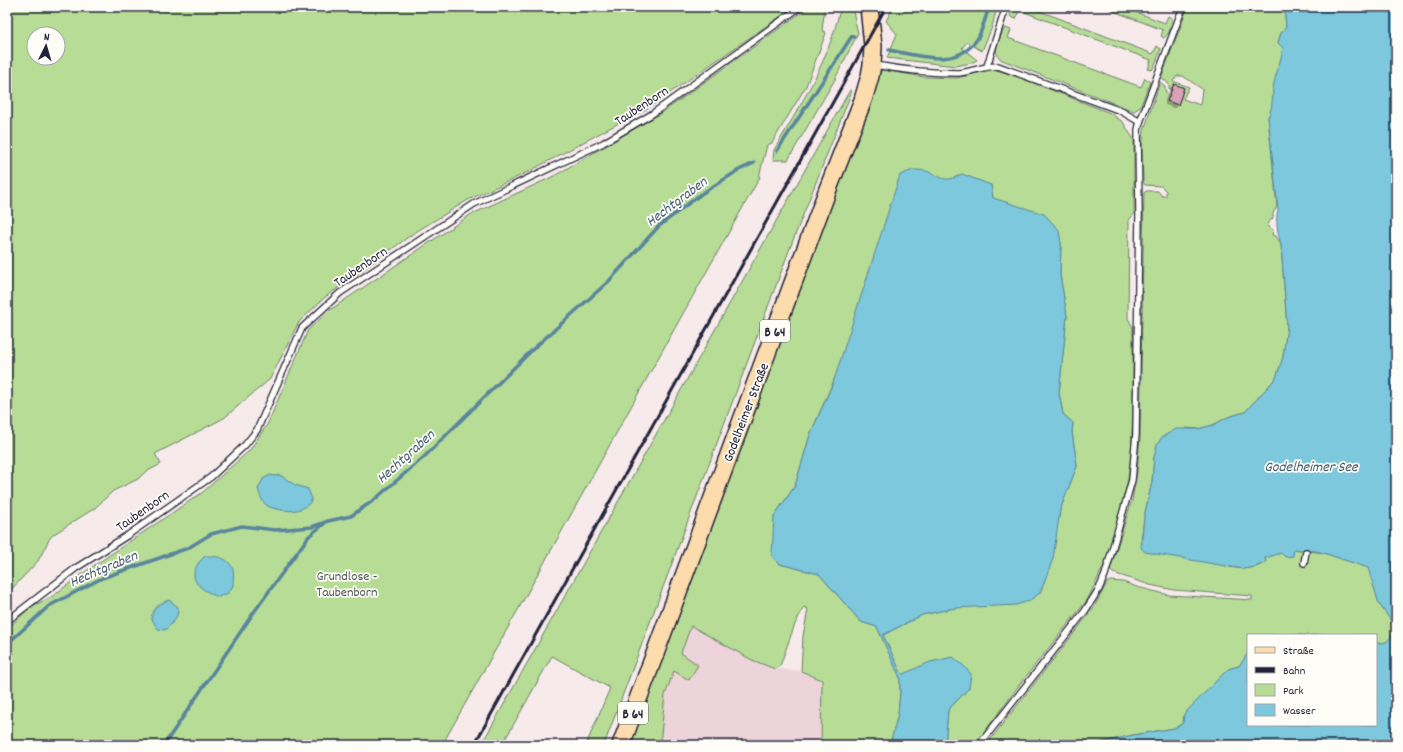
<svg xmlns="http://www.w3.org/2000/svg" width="1403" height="752" font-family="Dekko,sans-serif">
  <defs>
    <filter id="shadow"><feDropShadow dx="-3" dy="3" stdDeviation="0" flood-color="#0004"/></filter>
  </defs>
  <rect width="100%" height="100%" fill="#f6eaea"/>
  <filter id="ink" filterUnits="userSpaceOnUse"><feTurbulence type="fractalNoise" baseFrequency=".025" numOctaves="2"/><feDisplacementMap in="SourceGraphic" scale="8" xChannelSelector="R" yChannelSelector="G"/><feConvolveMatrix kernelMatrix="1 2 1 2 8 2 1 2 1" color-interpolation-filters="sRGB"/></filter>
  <g filter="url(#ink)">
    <!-- built -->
    <path fill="#edd4da" d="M 691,625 L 752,660 L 775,669 L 801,671 L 822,680 L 821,745 L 660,745 L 665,695 Z"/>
    <!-- green -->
    <g fill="#b7dc96" stroke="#6c7f68" fill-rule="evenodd">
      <path d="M 7,7 L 794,7 L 645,110 L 619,123 L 528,172 L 468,200 L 414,233 L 324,298 L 299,322 L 270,379 L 224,418 L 155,454 L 161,464 L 144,473 L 138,479 L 113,491 L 95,508 L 54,534 L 50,538 L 38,561 L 7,594 ZM 34,34 L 58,34 L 58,58 L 34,58 Z"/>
      <path d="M 809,7 L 825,7 L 822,30 L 826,33 L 806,86 L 772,143 L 767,145 L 759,177 L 760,177 C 653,365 549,556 442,745 L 7,745 L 7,629 L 32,606 L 50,598 L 86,571 L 203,492 L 250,450 L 268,423 L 308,330 L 330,310 L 470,215 L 554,176 L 663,112 Z"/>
      <path d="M 841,7 L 852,7 L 858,33 L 834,81 L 788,160 L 773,160 L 774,150 C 794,116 815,83 829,46 C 834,34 837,20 841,7 Z"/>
      <path d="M 893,7 L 997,7 L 992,27 L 982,51 L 967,42 L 962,48 L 977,60 L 971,63 L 955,66 L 887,58 L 897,34 L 886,21 Z"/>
      <path d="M 1013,7 L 1029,7 L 1153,54 L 1157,46 L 1161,49 L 1153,69 L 1152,70 L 1148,69 L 1151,60 L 1019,10 L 1016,19 L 1011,17 L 1010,15 Z"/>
      <path d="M 1103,7 L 1122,7 L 1165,23 L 1168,16 L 1172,18 C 1173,23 1169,35 1164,38 L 1161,36 L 1163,30 Z"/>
      <path d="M 1190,7 L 1284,7 L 1286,26 L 1281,33 L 1278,43 L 1283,48 L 1272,110 L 1268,117 L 1277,207 L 1273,213 L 1273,218 L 1269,222 L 1268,227 L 1273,230 L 1272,235 L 1276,236 L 1281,244 L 1287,327 L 1283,357 L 1276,378 L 1245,412 L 1228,417 L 1213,425 L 1198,429 L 1186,428 L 1154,457 L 1152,482 L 1144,517 L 1141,542 L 1230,567 L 1243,569 L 1256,567 L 1266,562 L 1265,558 L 1281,553 L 1285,557 L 1293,549 L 1324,553 L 1369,568 L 1379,604 L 1395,626 C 1390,638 1391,644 1376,643 L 1376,635 L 1248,635 L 1248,653 L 1243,661 L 1239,666 L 1228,669 L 1183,723 L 1175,728 L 1133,735 L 1091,745 L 986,745 L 1093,609 L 1107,583 L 1110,581 L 1123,582 L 1137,587 L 1169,595 L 1252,600 L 1252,596 L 1174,590 L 1150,585 L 1113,573 L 1110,570 L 1132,500 L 1137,472 L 1140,438 L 1144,193 L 1146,191 L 1158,191 L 1162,196 L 1166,196 L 1166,191 L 1161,186 L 1145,185 L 1143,182 L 1142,148 L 1144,130 L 1160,82 L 1165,86 C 1165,96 1171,99 1178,105 L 1184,88 L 1174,84 L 1171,91 L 1169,89 L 1169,85 L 1166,81 L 1162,79 L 1162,76 L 1186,12 ZM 1177,76 L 1183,76 L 1202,89 L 1200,105 L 1183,99 L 1189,87 L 1173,81 Z"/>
      <path d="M 1006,28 L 1011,30 L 1008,38 L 1141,87 L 1145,78 L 1150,82 L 1141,105 L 1139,108 L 1134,111 L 1002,60 C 990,52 1000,39 1004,29 Z"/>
      <path d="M 993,69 L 1013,75 L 1110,113 L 1123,122 L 1134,140 L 1134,214 L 1129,220 L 1128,318 L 1133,328 L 1133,406 L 1131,457 L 1128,479 L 1118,521 L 1105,563 L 1088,599 L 1020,684 L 975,745 L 945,745 L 948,710 L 969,688 L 903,674 L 900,671 L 883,635 L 922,615 L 954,608 L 1058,522 L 1060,510 L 1077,466 L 1072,432 L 1073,423 L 1063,414 L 1059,393 L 1067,316 L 1060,275 L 1061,243 L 1002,202 L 993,198 L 991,185 L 941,179 L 925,171 L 810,435 L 795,486 L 774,516 L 780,564 L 819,574 L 861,622 L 877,627 L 900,677 L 900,692 L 898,714 L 890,745 L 821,745 L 822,680 L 801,671 L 803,636 L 808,609 L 804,607 L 795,624 L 780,666 L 775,669 L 752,660 L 691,626 L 681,653 L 698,665 L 689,680 L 674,671 L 665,695 L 660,745 L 629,745 L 880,72 L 883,70 L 924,77 L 957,78 Z"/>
      <path d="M 850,90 L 852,91 L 790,248 L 604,745 L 586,745 L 610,688 L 552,656 L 502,745 L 481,745 Z"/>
    </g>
    <!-- water -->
    <g fill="#7dc8dd" stroke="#59869c">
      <path d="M 1284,7 L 1396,7 L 1396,745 L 1091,745 L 1133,735 L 1175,728 L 1183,723 L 1184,714 L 1228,669 L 1239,666 L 1248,653 L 1248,725 L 1376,725 L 1376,643 C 1391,644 1390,638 1395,626 L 1379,604 L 1368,568 L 1324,553 L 1311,550 L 1307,556 L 1304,556 L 1302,550 L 1294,549 L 1293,556 L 1285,557 L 1281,553 L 1265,558 L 1266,562 L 1255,567 L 1243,569 L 1145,552 L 1141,548 L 1144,517 L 1152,482 L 1154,457 L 1157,445 L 1162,437 L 1176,429 L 1198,429 L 1213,425 L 1228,417 L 1245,412 L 1276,378 L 1283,357 L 1287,327 L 1281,244 C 1278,235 1275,219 1278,210 L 1268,117 C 1273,107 1272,99 1273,88 C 1275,75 1281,62 1283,48 L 1278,43 L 1281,33 L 1286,26 Z"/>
      <path d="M 913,170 C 917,170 922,170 926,171 C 944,177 943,184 962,174 L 991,185 L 993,198 L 1044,214 L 1059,230 L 1061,243 L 1060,275 L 1067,316 L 1059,393 L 1063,414 L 1073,423 L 1072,432 L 1077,466 L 1060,510 L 1053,559 L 1040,593 L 1029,601 L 1016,605 L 954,608 L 922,615 L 883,635 L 900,671 L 903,674 L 930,662 L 953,657 L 964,666 L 971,674 L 969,688 L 948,710 L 945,745 L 890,745 L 898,714 L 900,692 L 900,678 L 877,627 L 861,622 L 819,574 L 780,564 L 776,561 L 772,555 L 774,516 L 795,486 L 810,435 L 833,383 L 900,175 Z"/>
      <path d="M 270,475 L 275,476 L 280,475 L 295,485 L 308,489 L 312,499 C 306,512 289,512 277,509 C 274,508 270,508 268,506 C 262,503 260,495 258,489 L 263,479 Z"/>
      <path d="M 205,556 C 216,556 229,557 233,570 C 234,575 233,582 233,586 L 228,593 L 219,597 C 197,589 183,576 205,556 Z"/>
      <path d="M 169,600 L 178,607 C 179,617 172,624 165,630 L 158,629 L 151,618 C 154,607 158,604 169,600 Z"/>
    </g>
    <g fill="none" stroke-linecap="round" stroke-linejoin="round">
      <!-- stream -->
      <g stroke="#59869c" stroke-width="3.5">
        <path d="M 889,50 C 919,56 960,70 979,36 C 983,27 986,16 989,7"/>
        <path d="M 777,151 L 852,36 L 854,37"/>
        <path d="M 7,644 L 49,606 L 102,578 L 188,548 L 211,534 L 242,526 L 275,530 L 312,527 L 328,521 L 351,516 L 374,500 L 424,457 L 533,349 L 609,281 L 659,226 L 701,194 L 739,170 L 754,163"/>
        <path d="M 164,745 L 254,612 L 309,536 L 324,524"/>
      </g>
    </g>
    <!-- building -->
    <path fill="#d8a1b5" stroke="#22223b" filter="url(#shadow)" d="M 1174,84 L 1184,88 L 1178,105 L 1167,101 Z"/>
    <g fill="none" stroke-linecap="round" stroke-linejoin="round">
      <defs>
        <g id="lane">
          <path d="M 875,65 C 902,70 930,73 958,73 C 972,72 983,66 998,66 L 1121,111 L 1140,122"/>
          <path d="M 987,66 L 1006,7"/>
          <path d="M 1304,563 L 1306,552"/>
          <path d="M 7,621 L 76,568 L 128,535 L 211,477 L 245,445 L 257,430 L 302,328 L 340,293 L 474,204 L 603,143 L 652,114 L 800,7"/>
          <path d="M 979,745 L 1085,611 L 1099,589 L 1105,575 L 1132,480 L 1136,434 L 1139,215 L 1138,130 L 1140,122 L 1183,7"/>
        </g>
        <path id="primary" d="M 621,745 L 828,189 L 863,100 L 870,76 L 872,65 L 873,46 L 869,7"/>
      </defs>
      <!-- lane casing -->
      <use href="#lane" stroke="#22223b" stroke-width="8"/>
      <!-- primary casing -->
      <use href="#primary" stroke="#22223b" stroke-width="20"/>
      <!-- lane -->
      <use href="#lane" stroke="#fdfcf7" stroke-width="5.5"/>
      <!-- primary -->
      <use href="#primary" stroke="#fcdcac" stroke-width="17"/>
      <!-- rail -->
      <path stroke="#22223b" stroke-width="3" d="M 474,745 L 886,7"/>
    </g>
  </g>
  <g text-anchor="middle" stroke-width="3.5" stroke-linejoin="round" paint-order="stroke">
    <!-- shield labels -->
    <g fill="#fdfcf7" stroke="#646373" stroke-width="1">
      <rect x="760" y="320" width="30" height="22" rx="3"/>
      <rect x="618" y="702" width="30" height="22" rx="3"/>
    </g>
    <g font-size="13" font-weight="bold" fill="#22223b">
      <text x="775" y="336">B 64</text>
      <text x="633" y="718">B 64</text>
    </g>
    <!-- street labels -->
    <g font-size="14" fill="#22223b" stroke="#fdfcf7">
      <text transform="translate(641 105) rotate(-33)" y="5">Taubenborn</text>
      <text transform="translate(360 266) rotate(-34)" y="5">Taubenborn</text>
      <text transform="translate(745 412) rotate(-69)" y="5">Godelheimer Straße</text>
      <text transform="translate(142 510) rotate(-35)" y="5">Taubenborn</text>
    </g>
    <!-- park labels -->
    <g font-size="14" fill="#4f5a56" stroke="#fdfcf7">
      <text x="347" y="580">Grundlose -<tspan x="347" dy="16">Taubenborn</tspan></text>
    </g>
    <!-- water labels -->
    <g font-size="15" font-style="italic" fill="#425c74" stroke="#fdfcf7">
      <text transform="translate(676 201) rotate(-37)" y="5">Hechtgraben</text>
      <text transform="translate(405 456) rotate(-42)" y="5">Hechtgraben</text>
      <text x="1311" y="471">Godelheimer See</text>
      <text transform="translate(103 568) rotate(-23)" y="5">Hechtgraben</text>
    </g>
  </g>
  <!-- margin -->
  <rect width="1403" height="752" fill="none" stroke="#fdfcf7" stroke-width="24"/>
  <rect x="12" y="12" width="1379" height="728" fill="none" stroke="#22223b" stroke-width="1.5" filter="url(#ink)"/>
  <!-- legend -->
  <rect x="1247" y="634" width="130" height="92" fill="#fdfcf7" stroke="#a5a5ac"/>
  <rect x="1255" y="647" width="20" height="6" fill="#fcdcac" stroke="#a5a5ac"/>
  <text x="1283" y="654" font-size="12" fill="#22223b">Straße</text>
  <rect x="1255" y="667" width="20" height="6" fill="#22223b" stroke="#a5a5ac"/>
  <text x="1283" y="674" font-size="12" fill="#22223b">Bahn</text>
  <rect x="1255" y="684" width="20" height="12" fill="#b7dc96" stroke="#a5a5ac"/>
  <text x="1283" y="694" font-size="12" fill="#22223b">Park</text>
  <rect x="1255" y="704" width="20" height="12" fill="#7dc8dd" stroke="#a5a5ac"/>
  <text x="1283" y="714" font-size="12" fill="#22223b">Wasser</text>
  <!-- north arrow -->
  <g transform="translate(46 46) rotate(5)"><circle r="19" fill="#fdfcf7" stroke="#a5a5ac"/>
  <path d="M0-3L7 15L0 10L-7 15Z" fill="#22223b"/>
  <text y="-6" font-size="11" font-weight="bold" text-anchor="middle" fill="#22223b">N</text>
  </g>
</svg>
